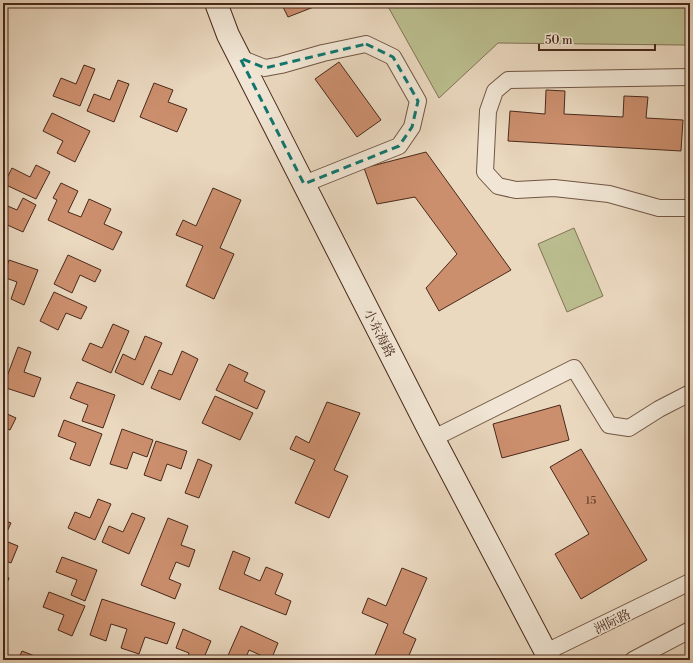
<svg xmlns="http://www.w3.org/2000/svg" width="693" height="663" font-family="'Libre Bodoni','Noto Serif SC',serif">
  <rect width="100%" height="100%" fill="#ead8bf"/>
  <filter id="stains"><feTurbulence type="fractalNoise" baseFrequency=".005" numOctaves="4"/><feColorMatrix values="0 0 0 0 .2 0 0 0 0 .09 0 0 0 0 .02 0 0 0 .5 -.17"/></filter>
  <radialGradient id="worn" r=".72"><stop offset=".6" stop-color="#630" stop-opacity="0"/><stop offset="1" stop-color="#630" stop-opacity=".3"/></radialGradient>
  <!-- green -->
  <g fill="#bbbe8f" stroke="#827454">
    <path d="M 386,3 L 690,3 L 690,44 L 684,45 L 498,43 L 439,98 Z"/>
    <path d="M 574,228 L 603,296 L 567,312 L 538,244 Z"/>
  </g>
  <!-- building -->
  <g fill="#cc8f6e" stroke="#49291a">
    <path d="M 281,3 L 324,3 L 288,17 Z"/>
    <path d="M 339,62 L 381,120 L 357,137 L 315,79 Z"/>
    <path d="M 84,65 L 95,69 L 80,106 L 53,96 L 61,78 L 76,84 Z"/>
    <path d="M 118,80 L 129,84 L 114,122 L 87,111 L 94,94 L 110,100 Z"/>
    <path d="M 154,83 L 173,90 L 168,102 L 187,109 L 177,132 L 140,117 Z"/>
    <path d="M 546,90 L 565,91 L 564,114 L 623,117 L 624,96 L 648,97 L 646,118 L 683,120 L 681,151 L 508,141 L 510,111 L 545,114 Z"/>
    <path d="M 52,113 L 90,131 L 75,162 L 57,153 L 63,141 L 43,131 Z"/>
    <path d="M 426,152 L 511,270 L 439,311 L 426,288 L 457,254 L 415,197 L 377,204 L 364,168 Z"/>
    <path d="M 36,165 L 50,172 L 36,199 L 4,184 L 12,168 L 30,177 Z"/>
    <path d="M 61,183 L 78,191 L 68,212 L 81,217 L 89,199 L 111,209 L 104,224 L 122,232 L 113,250 L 48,220 L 57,200 L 53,198 Z"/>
    <path d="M 213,188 L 241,200 L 220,248 L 234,254 L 214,299 L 186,286 L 203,246 L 176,235 L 183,220 L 196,226 Z"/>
    <path d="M 23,198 L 36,205 L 23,232 L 3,223 L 3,204 L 17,210 Z"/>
    <path d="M 68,255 L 101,270 L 95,282 L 80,275 L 72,293 L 54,284 Z"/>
    <path d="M 9,260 L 38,270 L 24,305 L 11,299 L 17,282 L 3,277 Z"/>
    <path d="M 54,292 L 87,307 L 81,319 L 66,313 L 58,330 L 40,321 Z"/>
    <path d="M 113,324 L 129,331 L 111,373 L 82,360 L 90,343 L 102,348 Z"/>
    <path d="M 145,336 L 162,343 L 143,385 L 115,372 L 123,354 L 135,360 Z"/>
    <path d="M 18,347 L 31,352 L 24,372 L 41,378 L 34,397 L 3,387 Z"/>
    <path d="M 182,351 L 198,359 L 180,400 L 151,388 L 159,370 L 172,375 Z"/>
    <path d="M 3,362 L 8,364 L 3,379 Z"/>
    <path d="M 229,364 L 248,373 L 244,381 L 265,391 L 257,409 L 216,390 Z"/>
    <path d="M 77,382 L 115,395 L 103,428 L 82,421 L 88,405 L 70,398 Z"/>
    <path d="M 215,396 L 253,413 L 240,440 L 202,423 Z"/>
    <path d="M 327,402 L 360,413 L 334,470 L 348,476 L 329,518 L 295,503 L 315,460 L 290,449 L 296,436 L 309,443 Z"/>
    <path d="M 560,405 L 569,440 L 502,458 L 493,424 Z"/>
    <path d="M 3,412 L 16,418 L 10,430 L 3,427 Z"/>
    <path d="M 64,420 L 102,434 L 90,466 L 70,459 L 76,443 L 58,436 Z"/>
    <path d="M 122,429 L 153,440 L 147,457 L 133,452 L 127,469 L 110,464 Z"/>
    <path d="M 156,441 L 187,451 L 181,469 L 167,464 L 161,481 L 144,475 Z"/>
    <path d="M 581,449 L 647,560 L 581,599 L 555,554 L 589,534 L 550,467 Z"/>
    <path d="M 198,459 L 212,465 L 199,498 L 185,493 Z"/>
    <path d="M 98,499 L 111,504 L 95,540 L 68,528 L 75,512 L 90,518 Z"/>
    <path d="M 132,513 L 145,518 L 129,554 L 102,542 L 109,526 L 123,532 Z"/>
    <path d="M 168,518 L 188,526 L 181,545 L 195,550 L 189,567 L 176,562 L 169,579 L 181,584 L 175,599 L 141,585 Z"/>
    <path d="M 3,520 L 11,523 L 3,540 L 18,546 L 11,563 L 3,560 Z"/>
    <path d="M 233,551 L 250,558 L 244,574 L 260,581 L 266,567 L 283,574 L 275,594 L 291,601 L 286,615 L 219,589 Z"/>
    <path d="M 62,557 L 97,570 L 85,601 L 71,595 L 77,580 L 56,572 Z"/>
    <path d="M 402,568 L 427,578 L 403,633 L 416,639 L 407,660 L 373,660 L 388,624 L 362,613 L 368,598 L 386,606 Z"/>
    <path d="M 3,576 L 9,578 L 4,590 L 3,589 Z"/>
    <path d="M 49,592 L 85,606 L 72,636 L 58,630 L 64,615 L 43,607 Z"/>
    <path d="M 102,599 L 175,623 L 167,644 L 145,637 L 139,654 L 121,648 L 127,629 L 111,624 L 106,641 L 90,635 Z"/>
    <path d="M 241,626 L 278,643 L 271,660 L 249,650 L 245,660 L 226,660 Z"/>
    <path d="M 183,629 L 211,641 L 203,660 L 187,660 L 189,653 L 176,648 Z"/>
    <path d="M 22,651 L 45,660 L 18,660 Z"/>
  </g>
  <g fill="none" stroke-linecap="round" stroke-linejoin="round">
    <defs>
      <g id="street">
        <path d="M 240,58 L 265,68 L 281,65 L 323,53 L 366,44 L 393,57 L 418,101 L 412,127 L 399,146 L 304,184"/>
        <path d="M 690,77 L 508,80 L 495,91 L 488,111 L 485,172 L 498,186 L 516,190 L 554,188 L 609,194 L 659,208 L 690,208"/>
        <path d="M 434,438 L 574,368 L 609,425 L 629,428 L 659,409 L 690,393"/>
        <path d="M 546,652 L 690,582"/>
        <path d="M 633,660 L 690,630"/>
      </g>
      <path id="secondary" d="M 216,3 L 228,35 L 429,430 L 550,660"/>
    </defs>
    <!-- street casing -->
    <use href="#street" stroke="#715543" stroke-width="18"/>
    <!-- secondary casing -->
    <use href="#secondary" stroke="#49291a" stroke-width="24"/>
    <!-- street -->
    <use href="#street" stroke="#f1e6d5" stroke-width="16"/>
    <!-- secondary -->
    <use href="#secondary" stroke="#f1e6d5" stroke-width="22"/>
  </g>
  <!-- marked area -->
  <path fill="none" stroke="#0f766e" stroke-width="3" stroke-dasharray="8 5" stroke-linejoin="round" d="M 366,44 L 393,57 L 418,101 L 412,127 L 399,146 L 304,184 L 240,58 L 265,68 Z"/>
  <g text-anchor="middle" stroke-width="3" stroke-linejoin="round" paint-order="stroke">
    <!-- number labels -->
    <g font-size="11" fill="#6a422f">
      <text x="591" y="504">15</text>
    </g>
    <!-- street labels -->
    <g font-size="13" fill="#49291a" stroke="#f1e6d5">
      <text transform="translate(380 333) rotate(63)" y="5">小东海路</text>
      <text transform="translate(612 621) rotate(-26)" y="5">洲际路</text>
    </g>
  </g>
  <!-- margin -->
  <rect width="693" height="663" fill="none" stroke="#ead8bf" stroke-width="16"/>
  <rect x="4" y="4" width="685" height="655" fill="none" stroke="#49291a" stroke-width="2"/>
  <rect x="8" y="8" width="677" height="647" fill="none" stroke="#49291a"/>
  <!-- scale -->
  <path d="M539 44v6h116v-6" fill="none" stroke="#49291a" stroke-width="2"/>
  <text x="545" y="44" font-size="12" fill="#49291a" stroke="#f1e6d5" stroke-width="3" paint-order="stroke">50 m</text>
  <rect width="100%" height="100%" filter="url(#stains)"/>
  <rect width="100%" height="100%" fill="url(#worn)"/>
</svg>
